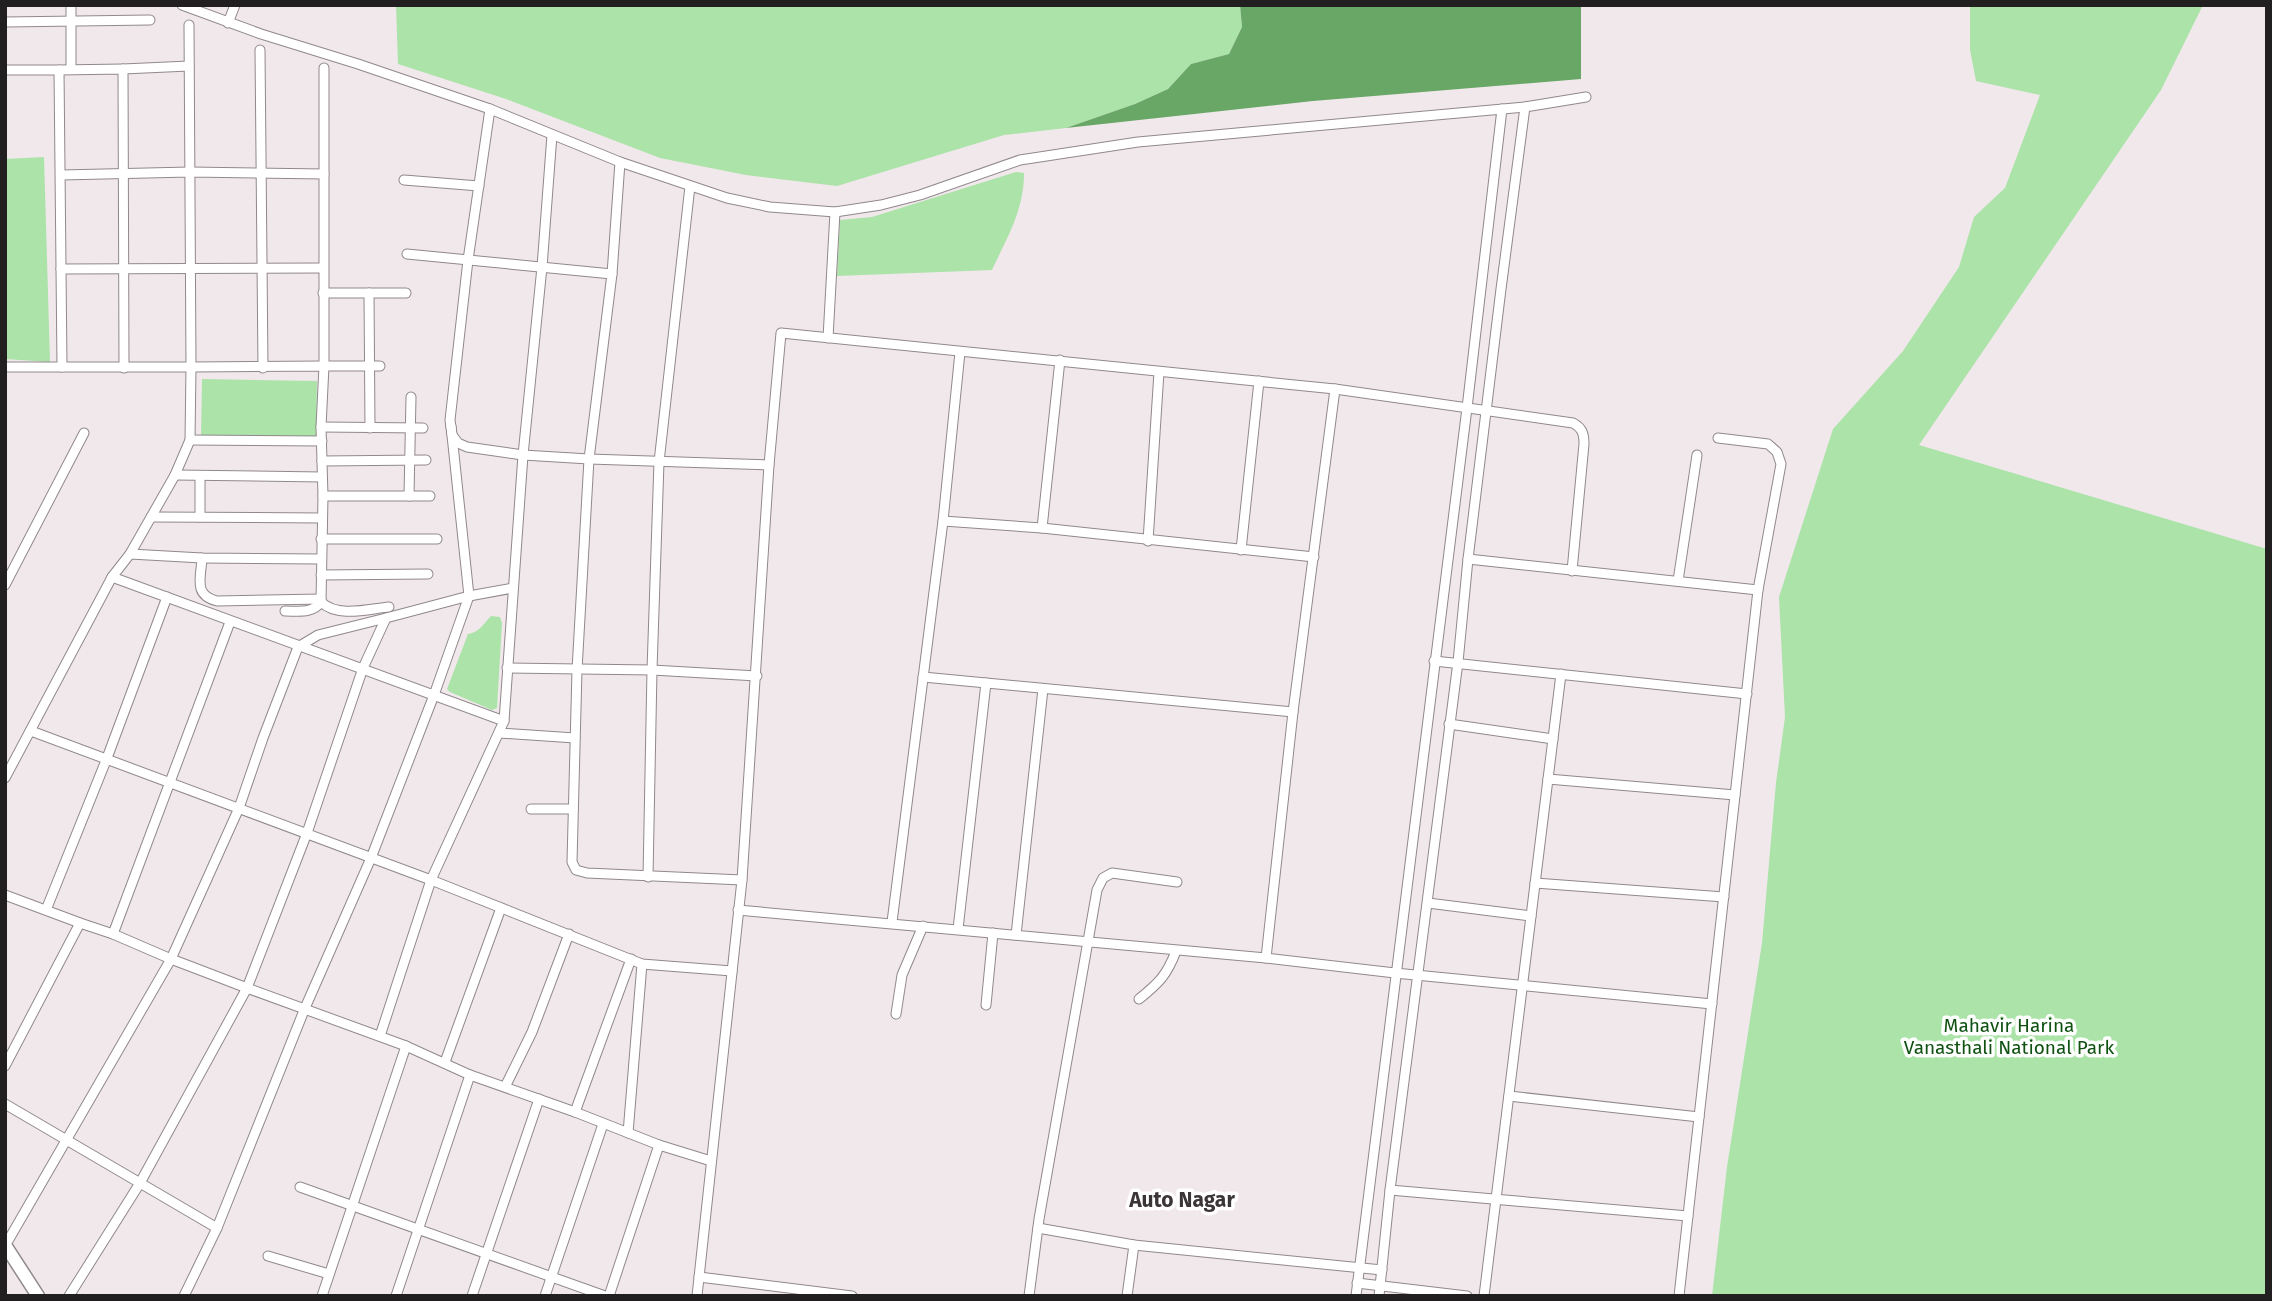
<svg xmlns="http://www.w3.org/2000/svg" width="2272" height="1301" font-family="'Fira Sans',sans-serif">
  <rect width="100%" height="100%" fill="#f1e8ec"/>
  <!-- green -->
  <g fill="#abe3a8">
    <path d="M 396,5 L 1240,5 L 1242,27 L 1229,54 L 1191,64 L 1168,89 L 1135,104 L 1066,128 L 1004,135 L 837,186 L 746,175 L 660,158 L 506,99 L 398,64 Z"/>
    <path d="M 1970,5 L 2203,5 L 2161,90 L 1919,445 L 2267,549 L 2267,1296 L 1712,1296 L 1727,1167 L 1762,943 L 1776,783 L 1785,717 L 1779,597 L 1833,429 L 1903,351 L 1959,267 L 1974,217 L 2005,188 L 2040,95 L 1976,81 L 1970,50 Z"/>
    <path d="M 44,157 L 50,362 L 5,359 L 5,159 Z"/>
    <path d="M 1016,172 L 1024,173 C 1024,211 1007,237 992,270 L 837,276 L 840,220 L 872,217 Z"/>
    <path d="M 202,379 L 317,381 L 316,438 L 201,436 Z"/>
    <path d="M 491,616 L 500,617 L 502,623 L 497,708 L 492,710 L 450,692 L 447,689 L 468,634 C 480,632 483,624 491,616 Z"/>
  </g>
  <!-- water -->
  <path fill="#69a766" d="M 1240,5 L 1581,5 L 1581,79 L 1313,101 L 1066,128 L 1135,104 L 1168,89 L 1191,64 L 1229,54 L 1242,27 Z"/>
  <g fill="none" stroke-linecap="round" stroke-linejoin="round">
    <defs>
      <g id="street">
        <path d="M 71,5 L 71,69"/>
        <path d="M 182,5 L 261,34 L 358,64 L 490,109 L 620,162 L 727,198 L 770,207 L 835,212 L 881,205 L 920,195 L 1020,160 L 1138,142 L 1525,107 L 1586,97"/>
        <path d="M 5,22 L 150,20"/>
        <path d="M 228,23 L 235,5"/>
        <path d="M 260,50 L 263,368"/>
        <path d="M 324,68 L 324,366 L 380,366"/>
        <path d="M 123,69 L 189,66"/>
        <path d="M 5,70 L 59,70 L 62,367 L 5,367"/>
        <path d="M 59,70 L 123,69 L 124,368"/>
        <path d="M 490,109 L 468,260 L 450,420 L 452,435 L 458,443 L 467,447 L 523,455 L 589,459 L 769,465"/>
        <path d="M 620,162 L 612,274 L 589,459 L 577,670 L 572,862 L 576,870 L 587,873 L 742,880"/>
        <path d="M 61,175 L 190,172 L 324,174"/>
        <path d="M 404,180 L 479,186"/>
        <path d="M 407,254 L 612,274"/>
        <path d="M 61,269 L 323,268"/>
        <path d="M 323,293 L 406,293"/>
        <path d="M 369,293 L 370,428"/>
        <path d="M 828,338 L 835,212"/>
        <path d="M 62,367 L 191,367 L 189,25"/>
        <path d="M 321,427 L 423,428"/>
        <path d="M 190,440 L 322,441"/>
        <path d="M 322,461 L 426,460"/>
        <path d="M 175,475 L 322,477"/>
        <path d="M 323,496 L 430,496"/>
        <path d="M 409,496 L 411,397"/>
        <path d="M 151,517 L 322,518"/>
        <path d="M 200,517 L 200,476"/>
        <path d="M 943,521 L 1042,528 L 1314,557"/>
        <path d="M 1042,528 L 1060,360"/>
        <path d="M 321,539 L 437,539"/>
        <path d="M 1148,541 L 1159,372"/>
        <path d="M 1241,550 L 1259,381"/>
        <path d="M 130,554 L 202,558 L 321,559"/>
        <path d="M 202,558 C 201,578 193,595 217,601 L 321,599"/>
        <path d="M 1468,559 L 1758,590"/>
        <path d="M 321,575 L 428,574"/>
        <path d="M 112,577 L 504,721"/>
        <path d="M 1678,581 L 1697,455"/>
        <path d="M 5,585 L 84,433"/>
        <path d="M 321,602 C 338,618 368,609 389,607"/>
        <path d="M 1434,661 L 1747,694"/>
        <path d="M 507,668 L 652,670 L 757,676"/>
        <path d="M 923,677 L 1293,712"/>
        <path d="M 1449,724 L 1553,739"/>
        <path d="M 31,731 L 431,880 L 642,964 L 732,971"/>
        <path d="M 499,733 L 575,738"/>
        <path d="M 5,778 L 112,577 L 130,554 L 175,475 L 190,440 L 191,367 L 324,366 L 321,427 L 323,496 L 321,602 C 312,614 299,611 285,611"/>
        <path d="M 1548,779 L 1735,795"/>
        <path d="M 531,809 L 573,809"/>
        <path d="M 648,877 L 652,670 L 659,462 L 690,186"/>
        <path d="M 1535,883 L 1724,897"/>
        <path d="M 5,895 L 80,923 L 113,934 L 171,959 L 247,988 L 406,1046 L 470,1075 L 575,1112 L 659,1145 L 711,1161"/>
        <path d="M 1428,903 L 1531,916"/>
        <path d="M 46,910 L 107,758 L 167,597"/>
        <path d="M 738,910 L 1266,958 L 1395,973 L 1712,1004"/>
        <path d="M 892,922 L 943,521 L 960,352"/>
        <path d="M 958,929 L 986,683"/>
        <path d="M 113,934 L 230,622"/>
        <path d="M 1016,935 L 1043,689"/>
        <path d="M 1266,958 L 1293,712 L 1335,389"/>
        <path d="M 1139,999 C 1159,983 1167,975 1176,951"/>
        <path d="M 986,1005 L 993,933"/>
        <path d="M 896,1014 L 902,975 L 923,926"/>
        <path d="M 380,1036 L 431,880 L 504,721 L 523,455 L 542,267 L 552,135"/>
        <path d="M 445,1062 L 501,908"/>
        <path d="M 5,1066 L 80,923"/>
        <path d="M 505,1087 L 532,1032 L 569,934"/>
        <path d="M 1509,1096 L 1699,1117"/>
        <path d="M 5,1104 L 217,1228 L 305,1008 L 371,858 L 434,695 L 469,596 L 451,426"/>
        <path d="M 575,1112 L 631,959"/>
        <path d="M 628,1133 L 642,964"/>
        <path d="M 300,1187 L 605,1296"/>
        <path d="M 1390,1190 L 1688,1216"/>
        <path d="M 1038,1228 L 1134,1245 L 1382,1270"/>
        <path d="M 5,1246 L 171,959 L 239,808 L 263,738 L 298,647 L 318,635 L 386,618"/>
        <path d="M 268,1256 L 329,1274"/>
        <path d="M 699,1277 L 852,1296"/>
        <path d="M 1357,1283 L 1467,1296"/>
        <path d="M 69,1296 L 140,1183 L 247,988 L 307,833 L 363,668 L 386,618 L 469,596 L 513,588"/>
        <path d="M 184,1296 L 217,1228"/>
        <path d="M 322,1296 L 406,1046"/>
        <path d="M 396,1296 L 470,1075"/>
        <path d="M 472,1296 L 539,1099"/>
        <path d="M 545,1296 L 603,1124"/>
        <path d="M 609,1296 L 659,1145"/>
        <path d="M 697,1296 L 742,880 L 769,465 L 781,333 L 1335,389 L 1573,423 C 1582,428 1584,433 1584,444 L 1572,571"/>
        <path d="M 1029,1296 L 1039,1219 L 1097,890 L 1103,878 L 1112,873 L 1177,882"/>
        <path d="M 1127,1296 L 1134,1245"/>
        <path d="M 1356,1296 L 1467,408 L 1502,109"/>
        <path d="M 1379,1296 L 1390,1190 L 1458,662 L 1468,559 L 1501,289 L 1525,107"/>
        <path d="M 1484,1296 L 1561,674"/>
        <path d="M 1679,1296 L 1758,590 L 1781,464 L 1777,452 L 1768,444 L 1718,438"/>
      </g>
      <path id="secondary" d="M 5,1245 L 38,1296"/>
    </defs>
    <!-- street casing -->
    <use href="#street" stroke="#90888c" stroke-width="11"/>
    <!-- secondary casing -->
    <use href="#secondary" stroke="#90888c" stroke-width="15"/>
    <!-- street -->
    <use href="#street" stroke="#fff" stroke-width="9"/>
    <!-- secondary -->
    <use href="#secondary" stroke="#fff" stroke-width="12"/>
  </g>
  <g text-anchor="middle" stroke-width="7" stroke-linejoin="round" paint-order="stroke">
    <!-- park labels -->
    <g font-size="19" fill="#0e5111" stroke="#fff">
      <text x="2009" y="1032">Mahavir Harina<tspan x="2009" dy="22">Vanasthali National Park</tspan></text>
    </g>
    <!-- neighbourhood labels -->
    <g font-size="21" font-weight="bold" fill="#3b3538" stroke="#fff">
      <text x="1182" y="1207">Auto Nagar</text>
    </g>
  </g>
  <!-- border -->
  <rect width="2272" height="1301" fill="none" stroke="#221f20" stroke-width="14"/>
</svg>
